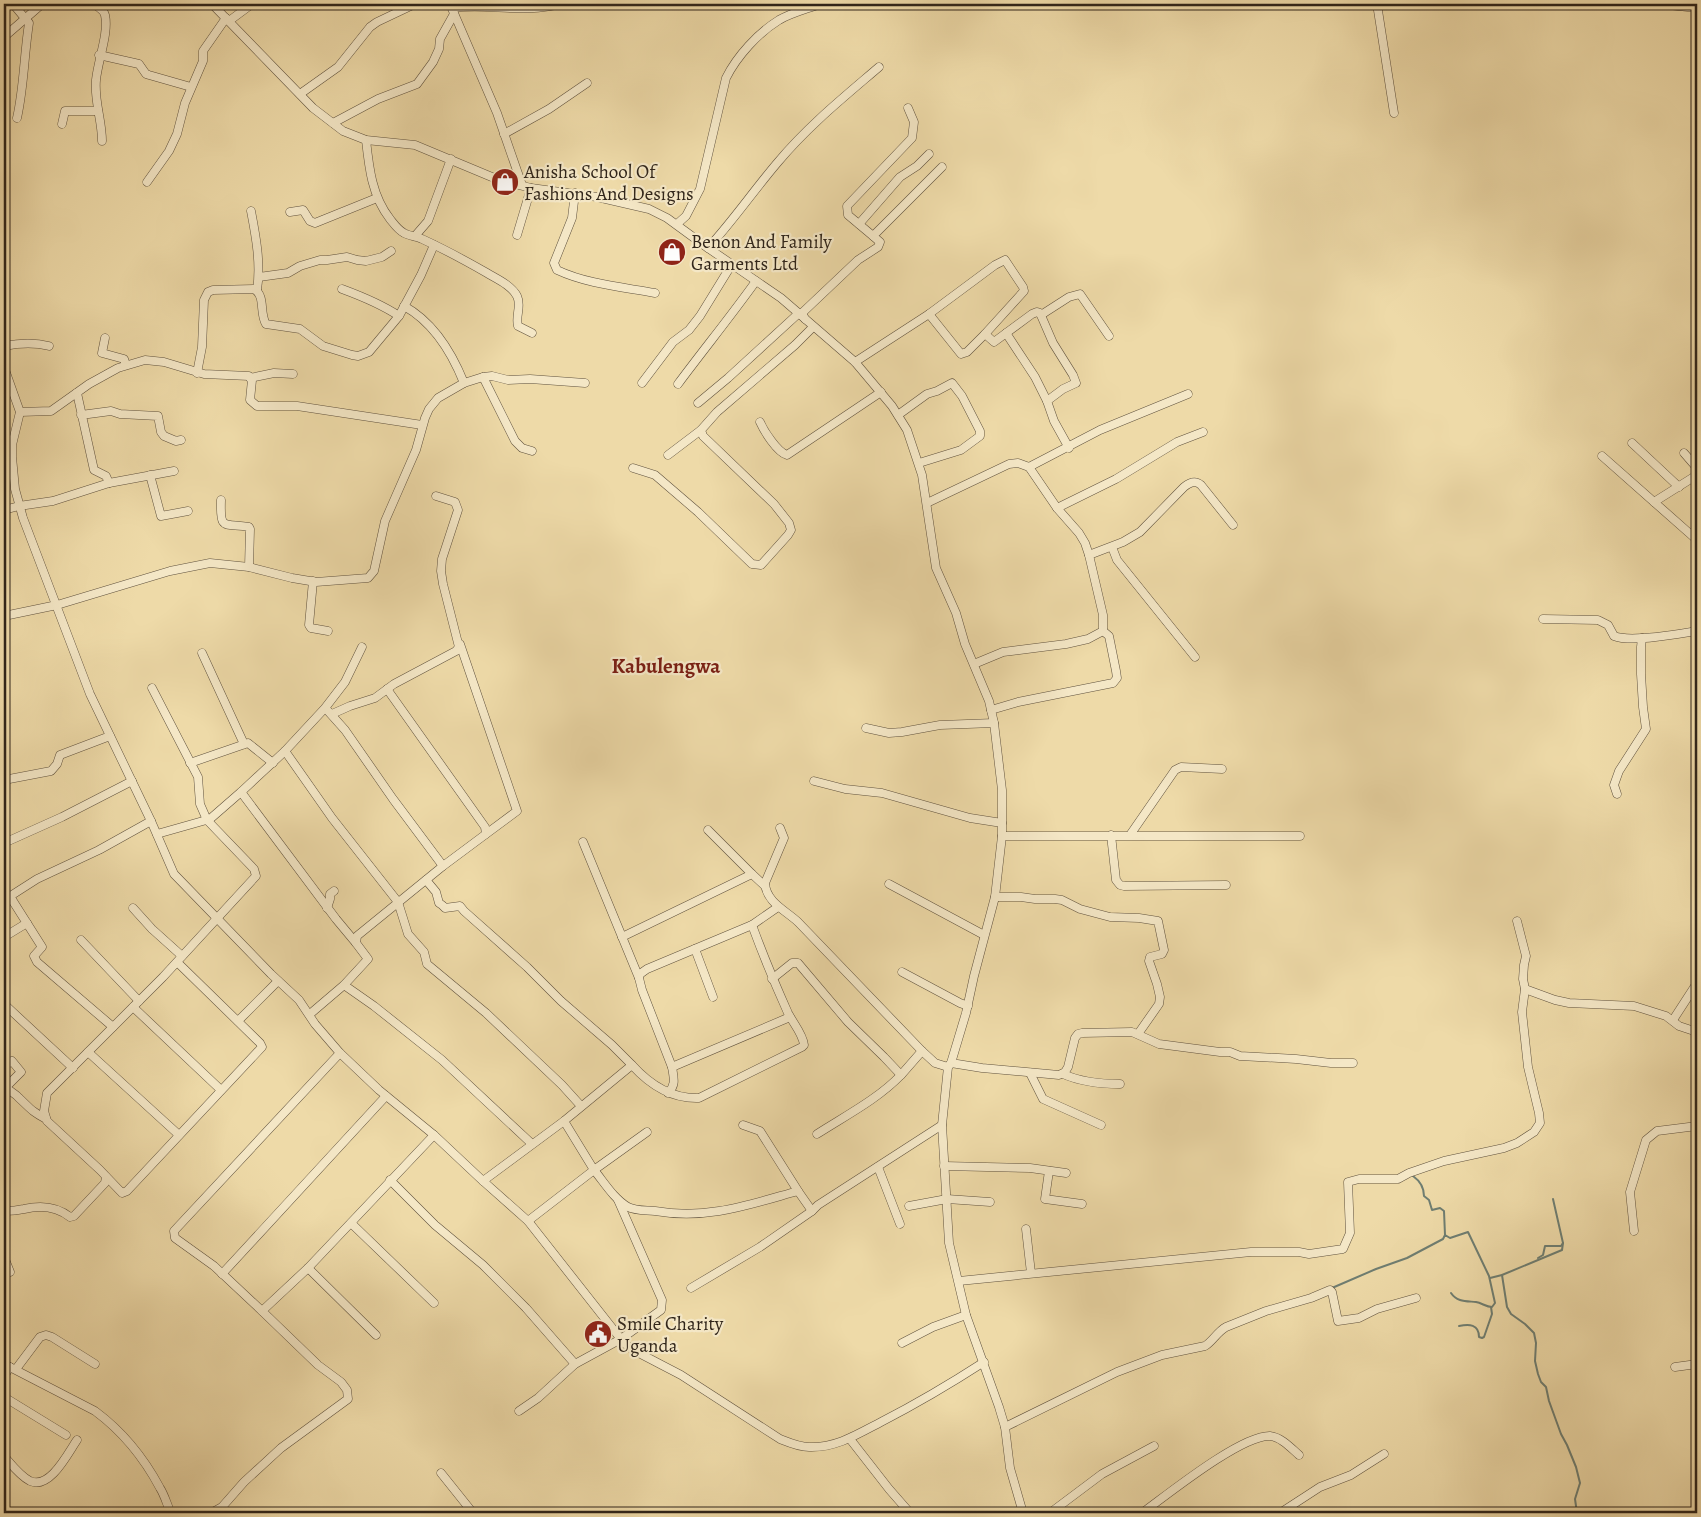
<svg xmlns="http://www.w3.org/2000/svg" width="1701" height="1517" font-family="Alegreya,serif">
  <rect width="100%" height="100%" fill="#eedaa8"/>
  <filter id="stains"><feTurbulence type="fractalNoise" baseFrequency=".004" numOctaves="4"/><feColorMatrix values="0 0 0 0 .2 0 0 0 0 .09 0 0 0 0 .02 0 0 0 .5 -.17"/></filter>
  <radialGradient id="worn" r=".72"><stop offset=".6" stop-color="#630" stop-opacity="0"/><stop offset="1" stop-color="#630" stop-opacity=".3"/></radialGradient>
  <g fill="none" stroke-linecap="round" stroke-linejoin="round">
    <!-- stream -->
    <g stroke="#6f7e72" stroke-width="2">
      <path d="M 1413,1176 C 1420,1181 1424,1188 1424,1196 L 1429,1200 L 1432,1210 L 1440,1208 L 1444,1211 L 1445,1235"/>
      <path d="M 1538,1258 L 1543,1255 L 1545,1246 L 1561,1246 L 1563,1243 L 1553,1199"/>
      <path d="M 1502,1275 L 1507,1307 L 1511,1314 L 1525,1324 L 1534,1333 L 1536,1343 L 1535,1361 L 1538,1374 L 1541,1382 L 1546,1387 L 1549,1401 L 1561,1434 L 1567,1445 L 1576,1467 L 1580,1483 L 1575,1499 L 1577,1513"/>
      <path d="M 1490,1278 L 1502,1275 L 1562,1250 L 1563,1243"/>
      <path d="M 1332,1288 L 1376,1269 L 1407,1258 L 1443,1239 L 1445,1235 L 1450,1238 L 1468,1232 L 1489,1276 L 1495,1303 L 1492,1307 C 1486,1307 1482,1303 1476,1302 C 1466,1301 1457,1302 1451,1293"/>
      <path d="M 1459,1326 C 1469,1324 1479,1324 1479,1337 L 1482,1338 L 1484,1337 L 1492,1314 L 1491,1307"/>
    </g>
    <defs>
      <g id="minor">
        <path d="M 13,4 L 29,23 C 24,55 24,87 17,118"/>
        <path d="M 94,4 C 98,7 104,10 105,15 C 109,33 98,60 96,80 C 94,101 102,120 102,141"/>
        <path d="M 212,4 L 313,108 L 343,131 L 366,140 L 415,145 L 499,180 L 531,188 L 597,197 L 649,209 L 667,218 L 708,248 L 781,298 L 855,362 L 892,406 L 907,430 L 922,475 L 936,568 L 956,613 L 965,644 L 989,701 L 994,723 L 1002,790 L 1002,836 L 995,897 L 974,976 L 966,1013 L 951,1063 L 948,1067 L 942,1125 L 949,1243 L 966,1315 L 999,1407 L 1005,1427 L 1010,1468 L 1023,1513"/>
        <path d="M 450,4 L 497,113 L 522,185"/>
        <path d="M 1377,4 L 1394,113"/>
        <path d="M 1659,4 L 1697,8"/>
        <path d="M 452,8 C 488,3 525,14 560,4"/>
        <path d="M 229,21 L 252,4"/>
        <path d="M 4,37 L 42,4"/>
        <path d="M 99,55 L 139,64 L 146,74 L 149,75 L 191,87"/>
        <path d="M 300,94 L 338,67 L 370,27 L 377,22 L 415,4"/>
        <path d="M 333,123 L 378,99 L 417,84 L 433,62 L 439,49 L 440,39 L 454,14"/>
        <path d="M 62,124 L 65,111 L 98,111"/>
        <path d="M 504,134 L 549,109 L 587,83"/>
        <path d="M 366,140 C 369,168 372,196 390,219 C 394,224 398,230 404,233 C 409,236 416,236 422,239 C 444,249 466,261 487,273 C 497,279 511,285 517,296 C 522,306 515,316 518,326 L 532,333"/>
        <path d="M 147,182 L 169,151 L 177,134 L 185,103 L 203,61 L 203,51 L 226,18"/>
        <path d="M 575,193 L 572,218 L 554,263 L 557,270 C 587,284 622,287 655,293"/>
        <path d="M 251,211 C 256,237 261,264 257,290"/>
        <path d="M 290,212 L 303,210 L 310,221 L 315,223 L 377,198"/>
        <path d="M 677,224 L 686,216 L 700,189 L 726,78 C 737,56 758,33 779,20 C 791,13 807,9 820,4"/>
        <path d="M 859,224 L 900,177 L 917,166 L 929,154"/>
        <path d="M 517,235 L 531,188"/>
        <path d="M 415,236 L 428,221 L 451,159"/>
        <path d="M 873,236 L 848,215 L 847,206 L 912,138 L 914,122 L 908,108"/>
        <path d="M 708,248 C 733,221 754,190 778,162 C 808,126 844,97 879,67"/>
        <path d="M 259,277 L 288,273 L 300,266 L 320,260 L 327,260 L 347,257 L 357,260 L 366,261 L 382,257 L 391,251"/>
        <path d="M 342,289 C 361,296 381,304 399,316"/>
        <path d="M 404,306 C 433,322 452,353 464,383"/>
        <path d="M 929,314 L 961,354 L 967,352 L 985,334 L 994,342 L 1032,314 L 1037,312 L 1040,313 L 1053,343 L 1073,375 L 1076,383 L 1063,389 L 1047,401 L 1054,421 L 1069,448"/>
        <path d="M 1041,315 L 1069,297 L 1080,294 L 1109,336"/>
        <path d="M 805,319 L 802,313 L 858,260 L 878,247 L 880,242 L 873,236 L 942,167"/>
        <path d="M 1006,333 L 1035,377 L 1047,401"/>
        <path d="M 105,338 L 102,353 L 124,359 L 126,365"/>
        <path d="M 4,346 C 19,343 34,342 49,346"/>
        <path d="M 855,362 L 929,314 L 995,265 L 1005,260 L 1023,287 L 1024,291 L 985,334"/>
        <path d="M 4,367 L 20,412 L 12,445 L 12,457 L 15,489 L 23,518 L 90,694 L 151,821 L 174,874 L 271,974 L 299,1000 L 315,1024 L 340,1053 L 379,1090 L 434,1135 L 483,1181 L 528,1221 L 624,1343 L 633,1350 L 681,1375 L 780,1439 C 790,1443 799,1447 809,1447 C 836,1448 858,1434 881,1422 C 916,1404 950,1384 984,1362"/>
        <path d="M 197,373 L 202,347 L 204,300 L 208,292 L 213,290 L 254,289 C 266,296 259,313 266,324 L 300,329 L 323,346 L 352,355 L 358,356 L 369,352 L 399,316 L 421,275 L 434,245"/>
        <path d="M 483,377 L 515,441 L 522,448 L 532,451"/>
        <path d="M 250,378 L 274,373 L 293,374"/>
        <path d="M 642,383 L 673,342 L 689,330 L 700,316 L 732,264"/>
        <path d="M 678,384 C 704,349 731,316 756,281"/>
        <path d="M 77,393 L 94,470 L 106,476 L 109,483"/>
        <path d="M 698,403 L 728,378 L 799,313"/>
        <path d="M 20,412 L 51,411 L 89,384 L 118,368 L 145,360 L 164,362 L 204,374 L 249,376 L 252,380 L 250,400 L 257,406 L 297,406 L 422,425"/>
        <path d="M 81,415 L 111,411 L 120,414 L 158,416 L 161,432 L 164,436 L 176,441 L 181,440"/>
        <path d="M 898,415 L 927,394 L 937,391 L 952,383 L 962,396 L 980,431 L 980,436 L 961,450 L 919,463"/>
        <path d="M 760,422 C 764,431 777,452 787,455 L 881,392"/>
        <path d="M 1632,443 L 1679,487"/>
        <path d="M 1684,453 L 1697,468"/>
        <path d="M 668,455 L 701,430"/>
        <path d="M 1602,456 L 1697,540"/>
        <path d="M 1029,467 L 1100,430 L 1188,394"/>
        <path d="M 633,468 L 655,475 L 698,512 L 752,564 L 761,565 L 788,535 L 791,530 L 789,523 L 774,504 L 703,436 L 701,430 L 717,412 L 795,345 L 813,327"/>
        <path d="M 150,475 L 161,516 L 188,511"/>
        <path d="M 221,500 C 220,531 223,523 249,527 L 250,529 L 249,567"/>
        <path d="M 1654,502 L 1697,475"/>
        <path d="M 927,503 L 1009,464 L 1018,463 L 1029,467 L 1057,508 L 1079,533 L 1085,543 L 1089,555 L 1103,615 L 1103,631 L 1088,639 L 1066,644 L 1003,652 L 974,664"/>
        <path d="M 1057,508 L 1116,479 L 1177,442 L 1203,432"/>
        <path d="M 4,510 L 19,506 L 53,501 L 109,483 L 174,471"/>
        <path d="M 1112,547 L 1117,560 L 1195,657"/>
        <path d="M 1089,555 L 1123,542 L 1140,532 L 1184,487 C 1190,482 1195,480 1201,485 L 1233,525"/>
        <path d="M 313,581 L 309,625 L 311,628 L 328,631"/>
        <path d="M 4,616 L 57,605 L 170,571 L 210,563 L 249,567 L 292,578 L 316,582 L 368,578 L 374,571 L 385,521 L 416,450 L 425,418 L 429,409 L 438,398 L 464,383 L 483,377 L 492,376 L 508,380 L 530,379 L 585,383"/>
        <path d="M 1543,619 L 1598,620 L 1608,625 L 1614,636 C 1631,643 1678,634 1697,631"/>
        <path d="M 460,644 L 517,811 L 486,834"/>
        <path d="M 202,653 L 244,744"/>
        <path d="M 152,688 L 198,777 L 200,804 L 207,820 L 254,869 L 256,876 L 163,977 L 47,1093 L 44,1111 L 47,1121 L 100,1170 L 122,1193 L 127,1191 L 262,1047 L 260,1043 L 177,962"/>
        <path d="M 991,710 L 1018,702 L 1113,683 L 1117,678 L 1116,671 L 1109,636 L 1103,631"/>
        <path d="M 328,711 L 345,730 L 393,799 L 443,866"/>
        <path d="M 332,714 L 350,706 L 375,698 L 394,684 L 456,651 L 459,647 L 443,584 L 441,571 L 442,559 L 458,510 L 455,502 L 436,496"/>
        <path d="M 866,728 L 889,733 L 902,732 L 940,725 L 994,723"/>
        <path d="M 285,751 L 332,818 L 398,902 L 408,934 L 424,952 L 427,964 L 486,1013 L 562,1085 L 581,1106"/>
        <path d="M 190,763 L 248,743 L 273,763"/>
        <path d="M 4,780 L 51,771 L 57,764 L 60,755 L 110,736"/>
        <path d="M 814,781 L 845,789 L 882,793 L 970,818 L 1002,823"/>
        <path d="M 241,792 L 336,919 L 356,943"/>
        <path d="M 1617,794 L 1614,785 L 1619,771 L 1646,729 L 1643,707 L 1641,674 L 1641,647 L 1642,638"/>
        <path d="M 780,828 L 784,838 L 765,883 C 766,902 785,910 798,922 L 922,1051 L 935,1063 L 948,1067"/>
        <path d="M 708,830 L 752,874"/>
        <path d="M 157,834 L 210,819 L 241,792 L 285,751 L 325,708 L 345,682 L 362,647"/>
        <path d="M 1111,835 L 1116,880 L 1120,885 L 1124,886 L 1226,885"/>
        <path d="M 1130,835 L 1175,770 L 1181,767 L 1222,769"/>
        <path d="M 1002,836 L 1300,836"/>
        <path d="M 583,842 L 639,978"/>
        <path d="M 4,843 L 62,817 L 132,781"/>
        <path d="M 426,880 L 436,892 L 439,903 L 442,905 L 445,908 L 460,906 L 464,911 L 527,967 L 561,1001 L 612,1045 L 632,1065 L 564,1121 L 483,1181"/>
        <path d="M 889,884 L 984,935"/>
        <path d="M 995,897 L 1021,897 L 1035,899 L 1055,899 L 1062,900 L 1080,909 L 1110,917 L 1139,918 L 1158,921 L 1164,950 L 1162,954 L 1150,957 L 1149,961 L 1157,984 L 1160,997 L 1159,1004 L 1138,1034"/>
        <path d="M 133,908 L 152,929 L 182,956"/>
        <path d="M 327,908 L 330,899 L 330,894 L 334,891"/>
        <path d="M 4,937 L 27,923"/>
        <path d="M 622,937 L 752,874 L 765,886"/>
        <path d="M 81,940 L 139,1001"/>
        <path d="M 695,949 L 713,997"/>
        <path d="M 902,972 L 960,1003 L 968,1006"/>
        <path d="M 772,979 L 792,963 L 798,963 L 848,1022 L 884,1057 L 901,1075 L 922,1051"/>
        <path d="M 344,985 L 374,1006 L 442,1060 L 532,1144"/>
        <path d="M 1525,989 L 1555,1000 L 1569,1003 L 1634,1006 L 1666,1016 L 1679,1026 L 1691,1030 L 1697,1030"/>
        <path d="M 4,1004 L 73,1068"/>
        <path d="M 133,1007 L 221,1090"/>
        <path d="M 310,1014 L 344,985 L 368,959 L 356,943 L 357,936 L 443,866 L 486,834 L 485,827 L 387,689"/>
        <path d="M 1673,1020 L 1697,983"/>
        <path d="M 238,1021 L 278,981"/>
        <path d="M 113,1027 L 37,962 L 34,956 L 42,947 L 11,898 L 12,895 L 37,879 L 99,850 L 151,821"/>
        <path d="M 88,1052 L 179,1135"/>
        <path d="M 951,1063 L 982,1068 L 1059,1075 L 1065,1072 L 1068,1067 L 1075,1038 L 1078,1034 L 1082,1033 L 1132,1032 L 1159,1044 L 1220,1052 L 1230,1052 L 1240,1056 L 1296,1059 L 1331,1063 L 1353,1063"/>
        <path d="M 632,1065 C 650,1085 672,1099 699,1098 L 802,1047 L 804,1045 C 803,1034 793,1023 788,1013 C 775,984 763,955 752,925"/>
        <path d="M 4,1066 L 12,1061 L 21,1072 L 6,1087 C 10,1092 15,1093 19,1098 C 30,1108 31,1111 46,1119"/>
        <path d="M 672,1067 L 790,1017"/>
        <path d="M 1030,1073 L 1043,1099 L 1101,1125"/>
        <path d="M 1063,1074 C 1081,1082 1100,1084 1120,1084"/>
        <path d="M 668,1093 C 676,1085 674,1079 672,1067 L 642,990 L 639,978 L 640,974 L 647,969 L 752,925 L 778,907"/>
        <path d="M 564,1121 L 594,1170 L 647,1132"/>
        <path d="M 743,1125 L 760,1131 L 798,1191"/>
        <path d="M 817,1134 C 845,1116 878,1099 901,1075"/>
        <path d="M 944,1166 L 1030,1168 L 1066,1173"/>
        <path d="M 878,1167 L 900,1224"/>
        <path d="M 1049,1171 L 1045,1199 L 1082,1204"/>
        <path d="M 390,1180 L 435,1225 L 483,1265 L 526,1308 L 575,1364"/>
        <path d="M 909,1206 L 947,1199 L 990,1202"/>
        <path d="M 4,1210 C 11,1212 17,1210 24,1209 C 41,1205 56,1206 70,1217 L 74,1216 L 105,1183 L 106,1177"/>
        <path d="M 528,1221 L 594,1170 C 604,1182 614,1199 628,1207 C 636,1211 646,1210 655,1211 C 707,1220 748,1205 798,1191 L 812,1211"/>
        <path d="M 351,1223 L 434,1303"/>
        <path d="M 1026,1229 L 1031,1273"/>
        <path d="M 1634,1231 L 1630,1192 L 1646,1140 L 1657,1131 L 1697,1126"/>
        <path d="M 4,1257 L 10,1272"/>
        <path d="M 308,1268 L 376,1335"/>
        <path d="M 222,1274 L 386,1096"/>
        <path d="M 959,1281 L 1251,1252 L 1299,1252 L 1309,1254 L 1343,1249 L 1350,1233 L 1348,1182 L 1359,1179 L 1398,1179 L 1409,1173 L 1444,1161 L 1504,1148 L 1517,1143 L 1534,1132 L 1540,1123 L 1539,1113 L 1528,1067 L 1522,1012 L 1525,989 L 1523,979 L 1524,965 L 1526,956 L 1517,921"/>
        <path d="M 691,1288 L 760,1247 L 812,1211 L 818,1205 L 942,1125"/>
        <path d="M 262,1311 L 214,1266 L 175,1238 L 174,1231 L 340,1053"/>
        <path d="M 902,1343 L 933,1327 L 966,1315"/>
        <path d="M 4,1364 L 95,1411 C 122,1431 144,1458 160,1488 C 165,1496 167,1505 171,1513"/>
        <path d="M 1675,1367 L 1697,1364"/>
        <path d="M 16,1369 L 40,1337 L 46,1335 L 52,1337 L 95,1364"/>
        <path d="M 4,1376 L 10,1367"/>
        <path d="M 4,1397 L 66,1435"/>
        <path d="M 519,1411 L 538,1398 L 575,1364 L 621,1339 L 661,1310 L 662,1300 L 618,1200"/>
        <path d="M 1005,1427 L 1117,1372 L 1162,1355 L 1205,1346 C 1213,1341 1217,1332 1226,1327 L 1266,1311 L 1311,1298 L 1330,1290 L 1332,1292 L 1338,1321 L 1359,1318 L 1377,1309 L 1416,1298"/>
        <path d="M 850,1439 L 889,1489 L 910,1513"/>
        <path d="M 4,1456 C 11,1464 20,1476 30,1481 C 50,1490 68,1453 77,1440"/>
        <path d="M 441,1473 L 473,1513"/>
        <path d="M 211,1513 L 222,1507 L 244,1482 L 281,1448 L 348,1399 L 347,1390 L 341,1382 L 318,1365 L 262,1311 L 308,1268 L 434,1135"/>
        <path d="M 1050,1513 L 1102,1474 L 1154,1446"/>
        <path d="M 1142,1513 C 1167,1495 1241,1435 1270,1436 C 1281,1437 1291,1448 1299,1455"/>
        <path d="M 1280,1513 L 1320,1487 L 1351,1475 L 1384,1454"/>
      </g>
    </defs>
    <!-- minor casing -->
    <use href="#minor" stroke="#60523e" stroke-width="9"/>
    <!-- minor -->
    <use href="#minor" stroke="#f4e7c6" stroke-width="8"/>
  </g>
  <!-- icons -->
  <defs>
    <symbol id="shop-disc" viewBox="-11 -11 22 22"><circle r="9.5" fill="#8f2418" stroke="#f4e7c6"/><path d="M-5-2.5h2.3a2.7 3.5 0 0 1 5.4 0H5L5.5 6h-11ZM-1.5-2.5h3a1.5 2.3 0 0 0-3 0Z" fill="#fff"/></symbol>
    <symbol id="civic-disc" viewBox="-11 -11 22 22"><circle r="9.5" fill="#8f2418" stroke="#f4e7c6"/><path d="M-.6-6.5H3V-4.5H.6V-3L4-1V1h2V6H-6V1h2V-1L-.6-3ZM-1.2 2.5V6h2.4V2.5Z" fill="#fff"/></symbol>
  </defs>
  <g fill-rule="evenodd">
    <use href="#shop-disc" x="489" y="166" width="32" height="32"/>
    <use href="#shop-disc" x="656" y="236" width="32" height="32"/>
    <use href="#civic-disc" x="582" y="1318" width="32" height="32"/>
  </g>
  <g text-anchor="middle" stroke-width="4.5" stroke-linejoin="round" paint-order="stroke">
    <!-- poi labels -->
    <g font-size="19" fill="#30251a" stroke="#f4e7c6" text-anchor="start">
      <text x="524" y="178">Anisha School Of<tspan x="524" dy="22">Fashions And Designs</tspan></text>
      <text x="691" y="248">Benon And Family<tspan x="691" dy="22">Garments Ltd</tspan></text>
      <text x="617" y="1330">Smile Charity<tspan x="617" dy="22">Uganda</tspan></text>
    </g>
    <!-- quarter labels -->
    <g font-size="21" font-weight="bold" fill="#7a1f14" stroke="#f4e7c6">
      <text x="666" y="673">Kabulengwa</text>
    </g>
  </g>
  <!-- margin -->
  <rect width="1701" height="1517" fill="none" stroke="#eedaa8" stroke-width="20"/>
  <rect x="5" y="5" width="1691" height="1507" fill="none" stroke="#30251a" stroke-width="2.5"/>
  <rect x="10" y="10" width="1681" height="1497" fill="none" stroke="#30251a"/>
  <rect width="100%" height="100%" filter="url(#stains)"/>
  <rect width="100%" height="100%" fill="url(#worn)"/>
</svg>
